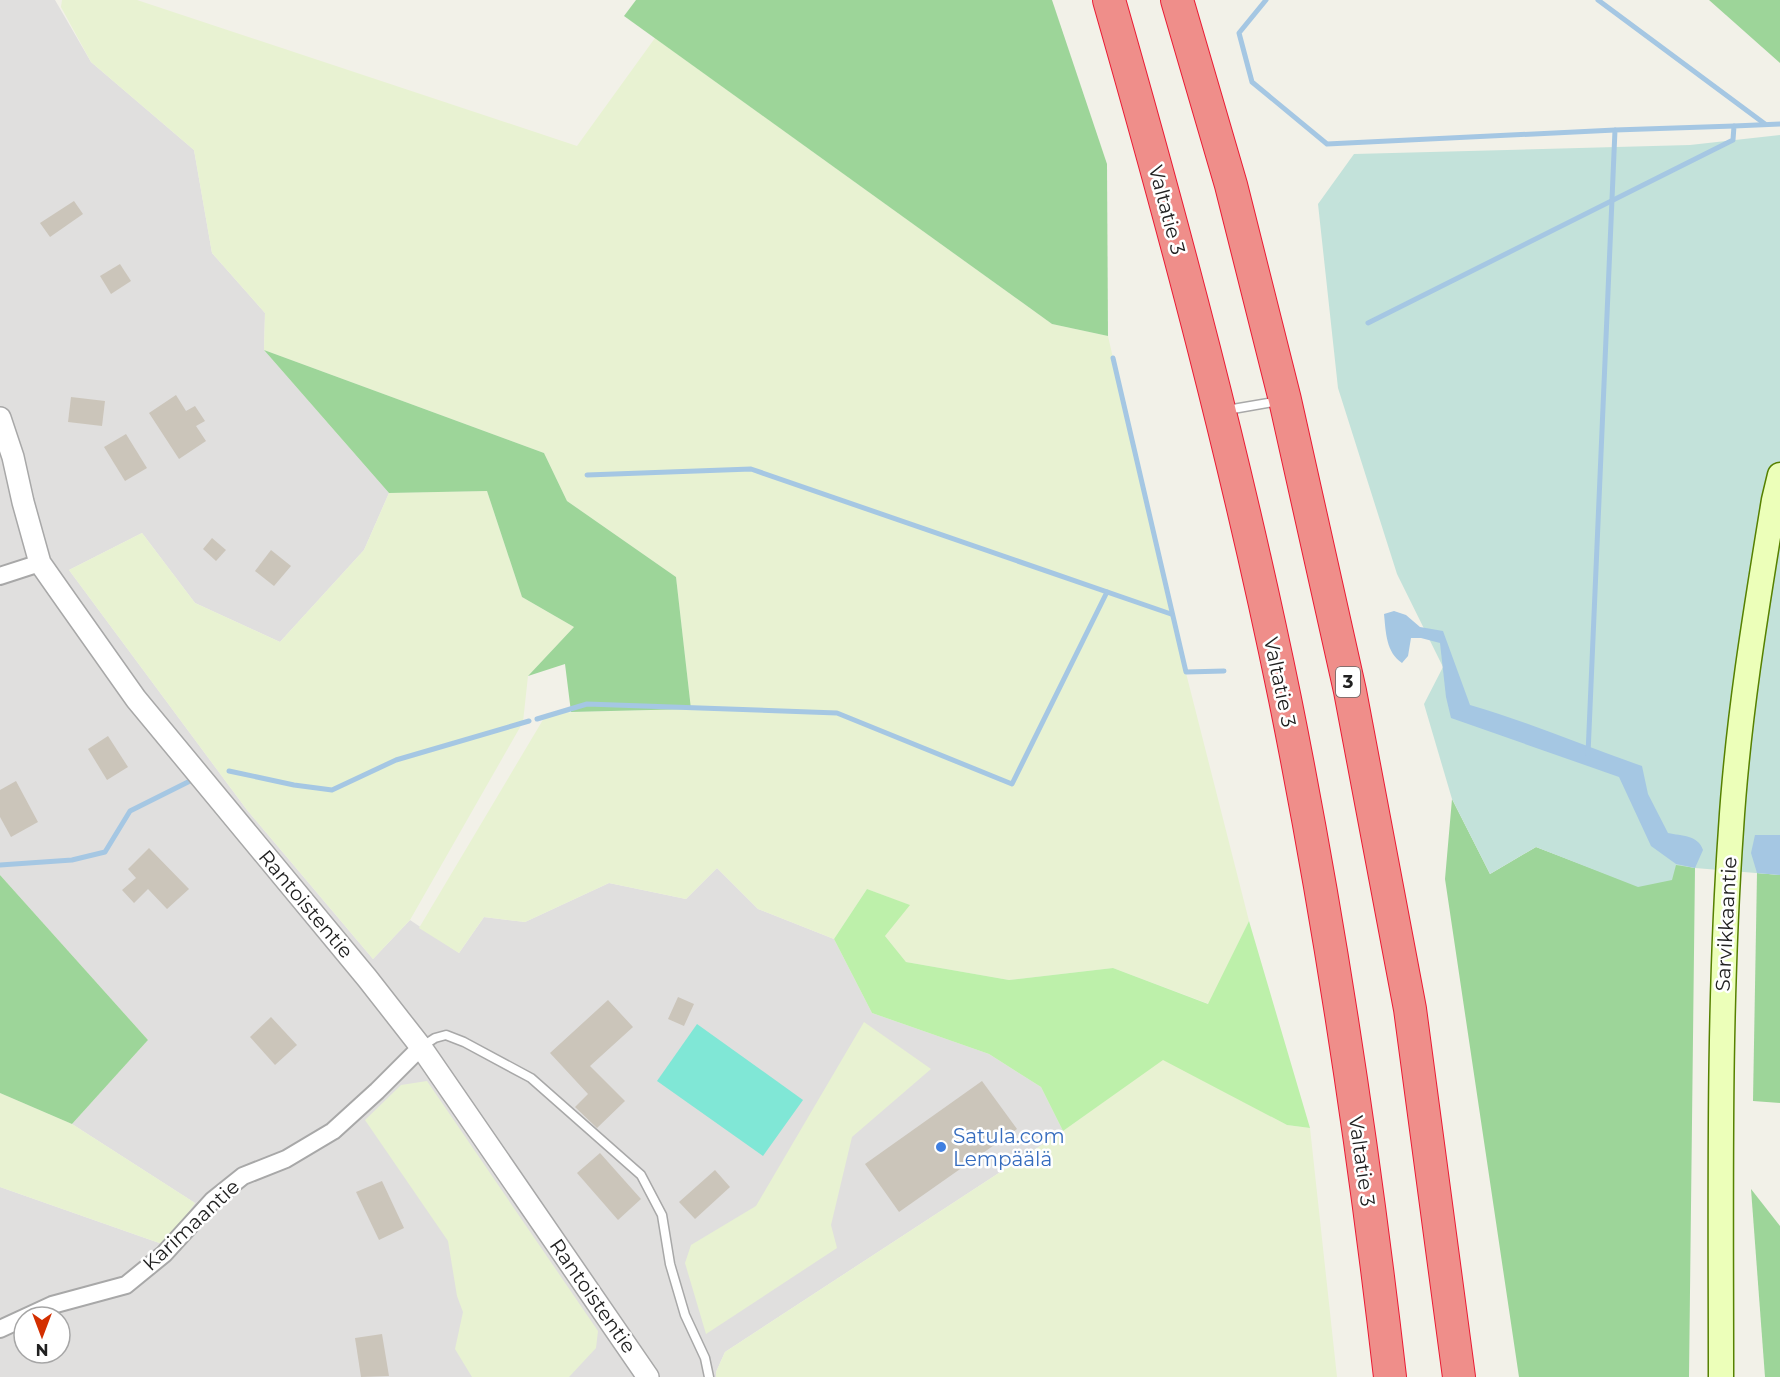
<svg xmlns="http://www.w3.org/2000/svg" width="1780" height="1377" font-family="Montserrat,sans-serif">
  <rect width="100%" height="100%" fill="#f2f1e8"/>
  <!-- residential -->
  <path fill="#e0dfde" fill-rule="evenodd" d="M 0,0 L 55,0 L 91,62 L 194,150 L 212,253 L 265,313 L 264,350 L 389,493 L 364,550 L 280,642 L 195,603 L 142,533 L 69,570 L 247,810 L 373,959 L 410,920 L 459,953 L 484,917 L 525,922 L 609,883 L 686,899 L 717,868 L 758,909 L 834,939 L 872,1013 L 989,1054 L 1041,1087 L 1063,1131 L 725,1352 L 716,1372 L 716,1377 L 0,1377 L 0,1187 L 165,1245 L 195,1203 L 72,1124 L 148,1040 L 0,875 ZM 24,1317 L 60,1317 L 60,1353 L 24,1353 Z"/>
  <!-- farmland -->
  <g fill="#e8f2d2">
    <path d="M 62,0 L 137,0 L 577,146 L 655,38 L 1052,324 L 1108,336 L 1171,614 L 1249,921 L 1209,1004 L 1113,968 L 1009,980 L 906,962 L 885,936 L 909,905 L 867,889 L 834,939 L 758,909 L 717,868 L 686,899 L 609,883 L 525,922 L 484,917 L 459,953 L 419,928 L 547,713 L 691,709 L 676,577 L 567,501 L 544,453 L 264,350 L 265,313 L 212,253 L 194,150 L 91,62 L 61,7 Z"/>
    <path d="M 487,491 L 522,597 L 574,627 L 528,676 L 523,722 L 410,920 L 373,959 L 247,810 L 69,570 L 142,533 L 195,603 L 280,642 L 364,550 L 389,493 Z"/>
    <path d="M 864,1022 L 931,1069 L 852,1137 L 831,1225 L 837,1248 L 706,1334 L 685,1263 L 691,1245 L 756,1206 Z"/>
    <path d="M 1163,1059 L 1287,1125 L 1310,1128 L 1337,1377 L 716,1377 L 716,1372 L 725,1352 L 1063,1131 Z"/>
    <path d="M 427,1081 L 598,1331 L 596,1348 L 569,1377 L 472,1377 L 455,1349 L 463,1312 L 457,1296 L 448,1241 L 365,1120 L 401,1085 Z"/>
    <path d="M 0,1093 L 72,1124 L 195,1203 L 165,1245 L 0,1187 Z"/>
  </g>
  <!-- grass -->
  <path fill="#bdf0aa" d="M 867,889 L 910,905 L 885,936 L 906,962 L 1009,980 L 1113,968 L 1208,1004 L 1249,921 L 1310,1128 L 1287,1125 L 1163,1060 L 1063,1131 L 1041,1087 L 989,1054 L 872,1013 L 834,939 Z"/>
  <!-- forest -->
  <g fill="#9dd599">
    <path d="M 636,0 L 1052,0 L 1107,164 L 1108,336 L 1052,324 L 624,16 Z"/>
    <path d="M 1709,0 L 1780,0 L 1780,63 Z"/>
    <path d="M 264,350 L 544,453 L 567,501 L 676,577 L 691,709 L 571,712 L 565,664 L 528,676 L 574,627 L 522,597 L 487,491 L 389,493 Z"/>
    <path d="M 1452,799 L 1490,874 L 1536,847 L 1638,886 L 1676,864 L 1695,868 L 1689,1377 L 1519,1377 L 1445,879 Z"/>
    <path d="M 1757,873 L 1780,875 L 1780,1103 L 1753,1101 Z"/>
    <path d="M 0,875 L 148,1040 L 72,1124 L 0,1093 Z"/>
    <path d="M 1751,1189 L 1780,1226 L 1780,1377 L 1765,1377 Z"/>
  </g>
  <!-- wetland -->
  <path fill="#c3e2da" d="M 1780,135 L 1780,875 L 1695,868 L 1676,865 L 1672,880 L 1638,887 L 1536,847 L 1490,874 L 1452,799 L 1424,704 L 1443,667 L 1397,574 L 1338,388 L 1318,204 L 1354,154 L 1690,145 Z"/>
  <!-- pitch -->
  <path fill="#80e7d6" d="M 697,1024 L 803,1100 L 763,1156 L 657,1081 Z"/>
  <!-- water -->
  <g fill="#a5c7e3">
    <path d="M 1394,611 L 1406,615 L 1420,627 L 1443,631 L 1470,705 C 1529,722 1584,746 1642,766 L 1648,794 L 1668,833 C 1682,836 1698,835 1703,850 L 1695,868 L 1676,864 L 1651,846 L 1619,777 L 1451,718 L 1446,697 L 1440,643 L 1421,638 L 1411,638 L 1408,656 L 1402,663 C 1386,652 1386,633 1384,614 Z"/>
    <path d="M 1755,835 L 1780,835 L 1780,875 L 1757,873 L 1751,853 Z"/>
  </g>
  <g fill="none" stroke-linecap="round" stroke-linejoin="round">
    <!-- stream -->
    <g stroke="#a5c7e3" stroke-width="5">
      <path d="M 1266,0 L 1239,33 L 1252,82 L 1327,144 L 1615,130"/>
      <path d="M 1598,0 L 1765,124"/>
      <path d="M 1368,323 L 1733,140 L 1734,126 L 1780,124"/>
      <path d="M 1113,358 L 1186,672 L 1224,671"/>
      <path d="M 587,475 L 751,469 L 1171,614"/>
      <path d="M 537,719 L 587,704 L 837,713 L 1012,784 L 1107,592"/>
      <path d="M 1588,754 L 1615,130 L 1734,126"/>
      <path d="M 229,771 L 294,785 L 332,790 L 396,760 L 529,721"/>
      <path d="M 0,865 L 72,860 L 105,852 L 130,811 L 194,779"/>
    </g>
  </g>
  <!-- building -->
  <g fill="#cbc5ba">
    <path d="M 74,201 L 83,214 L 50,237 L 40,223 Z"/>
    <path d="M 120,264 L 131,281 L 111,294 L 100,276 Z"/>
    <path d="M 176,395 L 186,411 L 195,406 L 205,421 L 196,426 L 206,441 L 179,459 L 149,413 Z"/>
    <path d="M 71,397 L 105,401 L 102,426 L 68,422 Z"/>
    <path d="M 126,434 L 147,468 L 125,481 L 104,447 Z"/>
    <path d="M 212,538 L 226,550 L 216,561 L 203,549 Z"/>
    <path d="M 271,550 L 291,566 L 274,586 L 255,571 Z"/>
    <path d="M 108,736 L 128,767 L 107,780 L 88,749 Z"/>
    <path d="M 16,781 L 38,822 L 11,837 L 0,817 L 0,790 Z"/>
    <path d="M 149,848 L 189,889 L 167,909 L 148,889 L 134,903 L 122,890 L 136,878 L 128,869 Z"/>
    <path d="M 678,997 L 694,1004 L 684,1026 L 668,1019 Z"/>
    <path d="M 608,1000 L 633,1027 L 590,1066 L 625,1101 L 597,1128 L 575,1107 L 588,1094 L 550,1053 Z"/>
    <path d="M 271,1017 L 297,1045 L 275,1065 L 250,1037 Z"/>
    <path d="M 982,1081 L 1017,1129 L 899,1212 L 865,1164 Z"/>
    <path d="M 600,1153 L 641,1199 L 618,1220 L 577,1173 Z"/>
    <path d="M 715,1170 L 730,1187 L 695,1219 L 679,1202 Z"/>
    <path d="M 382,1181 L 404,1228 L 379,1240 L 356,1192 Z"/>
    <path d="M 382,1334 L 389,1376 L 361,1377 L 355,1338 Z"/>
  </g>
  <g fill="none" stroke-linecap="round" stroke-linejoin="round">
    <defs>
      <g id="service">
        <path d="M 1227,410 L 1279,401"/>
        <path d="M 421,1047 L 435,1038 L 446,1035 L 464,1042 L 531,1078 L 641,1175 L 662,1215 L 670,1264 L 685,1315 L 705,1358 L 709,1377"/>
      </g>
      <g id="minor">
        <path d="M 0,576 L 40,563"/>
        <path d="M 0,1329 L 52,1305 L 126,1285 L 164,1254 L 213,1200 L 243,1176 L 286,1159 L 333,1131 L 377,1091 L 421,1047"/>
      </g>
      <path id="tertiary" d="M 0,418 L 13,457 L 23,502 L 40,563 L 66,600 L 136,699 L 367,978 L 421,1047 L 648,1377"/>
      <path id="secondary" d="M 1721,1377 C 1721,1194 1718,1011 1731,829 C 1738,718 1756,610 1774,500 L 1780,475"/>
      <g id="motorway">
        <path d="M 1109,0 C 1175,231 1237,464 1285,699 C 1330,923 1364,1150 1390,1377"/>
        <path d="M 1177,0 L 1231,185 L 1285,400 L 1350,691 L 1410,1009 L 1459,1377"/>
      </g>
    </defs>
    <!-- service casing -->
    <use href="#service" stroke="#a8a8a8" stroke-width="11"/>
    <!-- minor casing -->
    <use href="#minor" stroke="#a8a8a8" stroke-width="20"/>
    <!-- tertiary casing -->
    <use href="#tertiary" stroke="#a8a8a8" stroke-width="24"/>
    <!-- secondary casing -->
    <use href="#secondary" stroke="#568100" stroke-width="27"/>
    <!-- motorway casing -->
    <use href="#motorway" stroke="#ea1b34" stroke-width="34"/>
    <!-- service -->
    <use href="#service" stroke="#fff" stroke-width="8"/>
    <!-- minor -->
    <use href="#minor" stroke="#fff" stroke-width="16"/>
    <!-- tertiary -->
    <use href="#tertiary" stroke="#fff" stroke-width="21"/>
    <!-- secondary -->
    <use href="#secondary" stroke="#ecffb9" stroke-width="24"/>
    <!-- motorway -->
    <use href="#motorway" stroke="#ef8e8a" stroke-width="32"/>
  </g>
  <!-- markers -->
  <circle fill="#3f7fe0" stroke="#fff" stroke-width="2" cx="941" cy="1147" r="6"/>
  <g text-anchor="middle" stroke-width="5" stroke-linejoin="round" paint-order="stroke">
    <!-- shield labels -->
    <rect fill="#fff" stroke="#646464" stroke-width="1.5" x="1336" y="667" width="24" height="30" rx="4.5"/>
    <g font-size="18" font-weight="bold" fill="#212121">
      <text x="1348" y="688">3</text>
    </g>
    <!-- street labels -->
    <g font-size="20" fill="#212121" stroke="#fff">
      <text transform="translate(1167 210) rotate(75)" y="7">Valtatie 3</text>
      <text transform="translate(1280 682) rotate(78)" y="7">Valtatie 3</text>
      <text transform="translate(306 904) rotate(50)" y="7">Rantoistentie</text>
      <text transform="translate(1726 924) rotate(-87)" y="7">Sarvikkaantie</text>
      <text transform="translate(1362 1161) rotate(82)" y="7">Valtatie 3</text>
      <text transform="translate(191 1225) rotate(-43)" y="7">Karimaantie</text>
      <text transform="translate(593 1296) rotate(55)" y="7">Rantoistentie</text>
    </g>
    <!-- shop labels -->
    <g font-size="20" fill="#366cbe" stroke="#fff" text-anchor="start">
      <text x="953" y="1143">Satula.com<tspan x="953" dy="23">Lempäälä</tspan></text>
    </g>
  </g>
  <!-- north arrow -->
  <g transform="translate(42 1335) rotate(180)"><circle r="28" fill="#ffffff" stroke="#a6a6a6" stroke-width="1.5"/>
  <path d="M0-4.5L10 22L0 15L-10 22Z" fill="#d32f00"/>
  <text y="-9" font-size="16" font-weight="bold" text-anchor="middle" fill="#212121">N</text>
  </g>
</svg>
